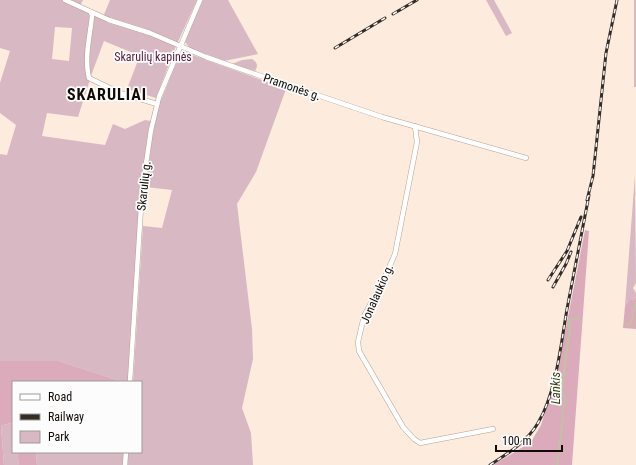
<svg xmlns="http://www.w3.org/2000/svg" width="636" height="465" font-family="'Roboto Condensed',sans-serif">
  <rect width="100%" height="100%" fill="#fdebde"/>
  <!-- green -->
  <g fill="#d8b8c3" fill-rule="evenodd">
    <path d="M 0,0 L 83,0 L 80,6 L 103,17 L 110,0 L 197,0 L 176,46 L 156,98 L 127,89 L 137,63 L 133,53 L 104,41 L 92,73 L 78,117 L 47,113 L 42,136 L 105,145 L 113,124 L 125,129 L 145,120 L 151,121 L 147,145 L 130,382 L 123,382 L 59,361 L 0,361 L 0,154 L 7,155 L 16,125 L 0,113 L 0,83 L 10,51 L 0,48 ZM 55,27 L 72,28 L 69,61 L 52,59 Z"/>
    <path d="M 203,0 L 228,0 L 258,54 L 224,61 L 190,48 L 185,42 L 187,35 Z"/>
    <path d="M 486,0 L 494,0 L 512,33 L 506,36 Z"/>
    <rect x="634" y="0" width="2" height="87"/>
    <path d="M 181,53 L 190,54 L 286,89 L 256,172 L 237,204 L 252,329 L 253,359 L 242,408 L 251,433 L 253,465 L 128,465 L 128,452 L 141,452 L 141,382 L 133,382 L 143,226 L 162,228 L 172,190 L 146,187 L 152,139 L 159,105 L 179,56 Z"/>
    <path d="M 252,59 C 258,63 258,66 255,71 L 232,64 L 242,60 Z"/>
    <path d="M 635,175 L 636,283 L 633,288 L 636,293 L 636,297 L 633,300 L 629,300 L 625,306 Z"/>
    <path d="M 13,422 L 13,452 L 17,452 L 19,465 L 4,465 L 1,426 Z"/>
    <path d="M 36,452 L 124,452 L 123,465 L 37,465 Z"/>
  </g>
  <!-- forest -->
  <g fill="#dbabbc">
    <path d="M 585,230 L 589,231 L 572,465 L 493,465 L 531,442 L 541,425 L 556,378 Z"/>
    <path d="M 636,297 L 636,329 L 623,328 L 625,306 L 629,300 L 633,300 Z"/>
    <path d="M 0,361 L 59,361 L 123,382 L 13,382 L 13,422 L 1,426 L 4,465 L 0,465 Z"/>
    <path d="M 17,452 L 36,452 L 37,465 L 19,465 Z"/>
  </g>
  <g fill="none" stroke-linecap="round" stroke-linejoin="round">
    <!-- stream -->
    <g stroke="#bbc89c" stroke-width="1.5">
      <path d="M 626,324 L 630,325 C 634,318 632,310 636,303"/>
      <path d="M 557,465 L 563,417 L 563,408 L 565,404 L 565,396 L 562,395 L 562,390 L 567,348 L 570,331 L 569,322 L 572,319 L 580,319"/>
    </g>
    <defs>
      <g id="street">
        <path d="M 65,0 L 109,20 L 150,33 L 206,57 L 258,75 L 382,117 L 526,158"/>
        <path d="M 91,12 L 92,16 C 90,37 84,57 89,78 L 120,93 L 157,104"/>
        <path d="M 415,126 L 417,142 L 395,254 L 384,279 L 364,316 L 358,342 L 359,351 L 403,427 L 414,439 L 420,443 L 493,429"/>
        <path d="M 130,382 L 142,191 L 151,130 L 159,97 L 200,0"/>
        <path d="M 125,465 L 126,452"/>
      </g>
    </defs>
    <!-- street casing -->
    <use href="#street" stroke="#b5a091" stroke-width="5.5"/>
    <!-- street -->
    <use href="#street" stroke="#fff" stroke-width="4.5"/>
    <defs>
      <g id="rail">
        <path d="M 393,14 L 417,0"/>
        <path d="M 335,48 L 385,18"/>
        <path d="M 587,200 L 593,176 L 606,53 L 617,0"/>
        <path d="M 548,280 L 567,251 L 581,217"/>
        <path d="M 553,287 L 566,264 L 571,252"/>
        <path d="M 490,465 C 507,454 527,442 538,423 C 556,393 561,344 567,309 C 574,271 582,233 589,195"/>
      </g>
    </defs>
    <!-- rail casing -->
    <use href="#rail" stroke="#352c26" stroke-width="3"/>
    <!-- rail -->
    <use href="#rail" stroke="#fcfcfc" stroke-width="1.5" stroke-dasharray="4.5" stroke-linecap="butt"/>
  </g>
  <g text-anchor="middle" stroke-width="3.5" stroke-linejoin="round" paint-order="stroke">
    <!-- park labels -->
    <g font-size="12" fill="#581e38" stroke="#fcfcfc">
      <text x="153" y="61">Skarulių kapinės</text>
    </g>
    <!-- street labels -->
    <g font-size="12" fill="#110a05" stroke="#fcfcfc">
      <text transform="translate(292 87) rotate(19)" y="4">Pramonės g.</text>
      <text transform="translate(144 186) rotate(-84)" y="4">Skarulių g.</text>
      <text transform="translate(377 294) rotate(-66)" y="4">Jonalaukio g.</text>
    </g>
    <!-- water labels -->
    <g font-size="13" font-style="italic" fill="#374211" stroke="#fcfcfc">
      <text transform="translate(555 388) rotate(-90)" y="5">Lankis</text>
    </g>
    <!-- district labels -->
    <g font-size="16" font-weight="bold" letter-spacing="1" fill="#110a05" stroke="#fcfcfc">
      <text x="107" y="100">SKARULIAI</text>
    </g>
  </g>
  <!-- legend -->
  <rect x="12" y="381" width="130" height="72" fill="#fcfcfc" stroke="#9e9b99"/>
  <rect x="20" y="394" width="20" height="6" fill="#ffffff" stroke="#9e9b99"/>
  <text x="48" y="401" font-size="12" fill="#110a05">Road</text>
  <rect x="20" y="414" width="20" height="6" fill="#352c26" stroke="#9e9b99"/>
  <text x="48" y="421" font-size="12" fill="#110a05">Railway</text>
  <rect x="20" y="431" width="20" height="12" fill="#d8b8c3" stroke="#9e9b99"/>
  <text x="48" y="441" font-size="12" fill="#110a05">Park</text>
  <!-- scale -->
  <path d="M496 445v6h66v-6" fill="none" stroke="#110a05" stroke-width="2"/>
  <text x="502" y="445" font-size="12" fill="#110a05" stroke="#fcfcfc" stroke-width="3" paint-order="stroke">100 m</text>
</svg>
